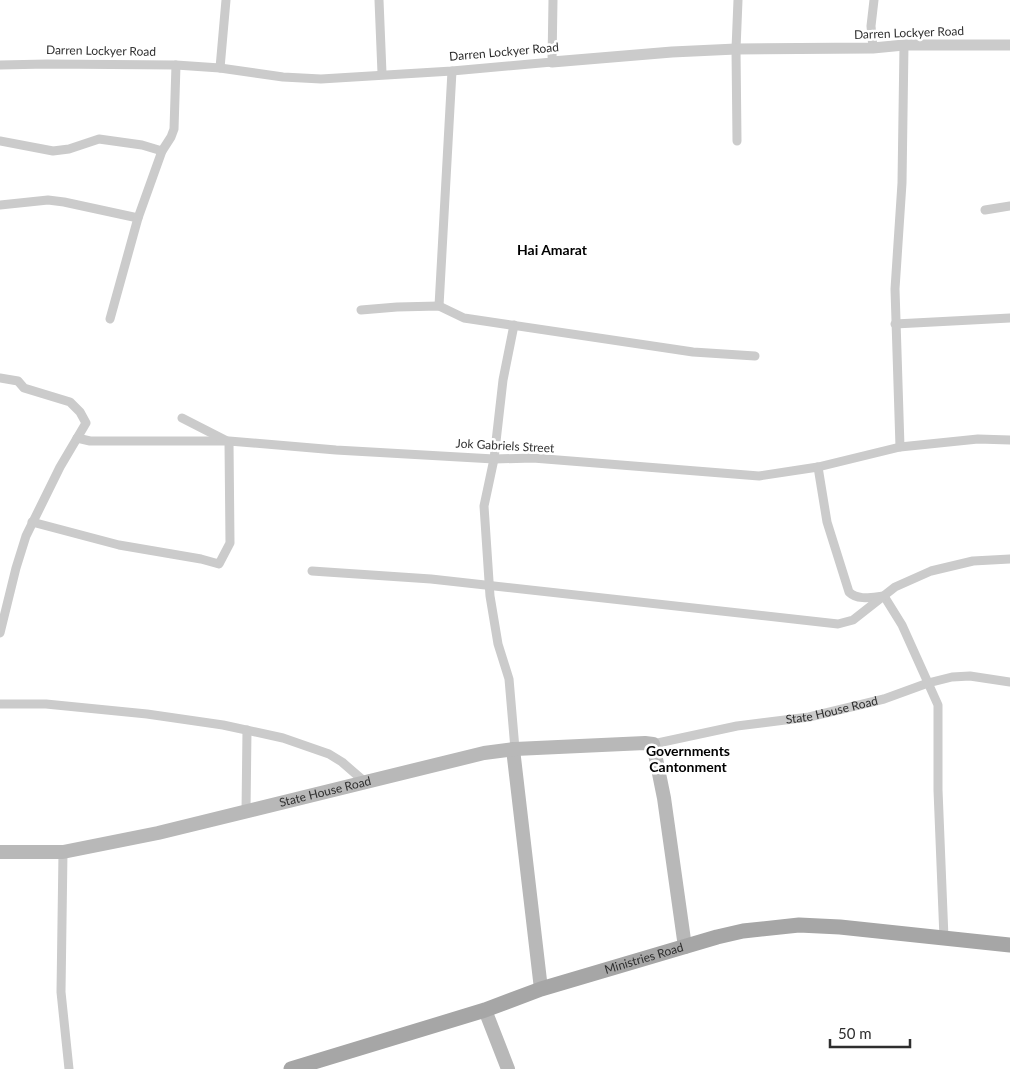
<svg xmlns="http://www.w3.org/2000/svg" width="1010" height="1069" font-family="Lato,sans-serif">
  <rect width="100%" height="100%" fill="#fff"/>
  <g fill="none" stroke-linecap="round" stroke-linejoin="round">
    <!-- minor -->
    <g stroke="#cbcbcb" stroke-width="9">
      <path d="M 379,0 L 382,73"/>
      <path d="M 873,48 L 871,26 L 874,0"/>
      <path d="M 0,65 L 47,64 L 176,65 L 220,68 L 283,77 L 321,79 L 452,71 L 552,62 L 553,0"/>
      <path d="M 220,68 L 226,0"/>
      <path d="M 0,141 L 53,151 L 69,149 L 99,139 L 142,145 L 162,151"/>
      <path d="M 737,141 L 736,49 L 738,0"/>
      <path d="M 0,205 L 48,200 L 64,202 L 138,218"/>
      <path d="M 985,210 L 1010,206"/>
      <path d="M 439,306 L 452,71"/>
      <path d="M 361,310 L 397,307 L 439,306 L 464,318 L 693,352 L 755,356"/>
      <path d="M 110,319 L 138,218 L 162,151 L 171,137 L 174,129 L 176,65"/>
      <path d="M 895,324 L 1010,318"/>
      <path d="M 514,325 L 503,380 L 494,459 L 484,506 L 490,596 L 498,644 L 509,679 L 515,749"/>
      <path d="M 0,378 L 18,381 L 24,388 L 70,402 L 80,412 L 86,423 L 60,467 L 26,536 L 16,568 L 0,633"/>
      <path d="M 77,438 L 90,441 L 229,441 L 336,450 L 494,459 L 533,458 L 759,476 L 818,467 L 900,447 L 978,439 L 1010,440"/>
      <path d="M 900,447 L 895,289 L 902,183 L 904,45"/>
      <path d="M 818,467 L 827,522 L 849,592 C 858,601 873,597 884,596 L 902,625 L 938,705 L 938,790 L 944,938"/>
      <path d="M 32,522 L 119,545 L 201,559 L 219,564 L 230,543 L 229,442 L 182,418"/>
      <path d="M 312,571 L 431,579 L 838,624 L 853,620 L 895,587 L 931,571 L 973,561 L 1010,559"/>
      <path d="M 0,704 L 46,704 L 147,714 L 223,725 L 283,738 L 329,754 L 342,762 L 365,782"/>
      <path id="s1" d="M 653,744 L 737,726 L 809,717 L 884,699 L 928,683 L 952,677 L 970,676 L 1010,682"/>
      <path d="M 246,812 L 247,730"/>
      <path d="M 63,852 L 61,992 L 69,1069"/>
    </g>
    <!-- tertiary -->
    <path stroke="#cbcbcb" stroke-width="11" d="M 552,62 L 672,52 L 736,49 L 873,48 L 904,45 L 1010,45"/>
    <!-- secondary -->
    <g stroke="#b8b8b8" stroke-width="14">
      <path d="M 513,749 L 541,989"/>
      <path id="s2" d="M 0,852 L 63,852 L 158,833 L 484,753 L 515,749 L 645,743 L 653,744 L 664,798 L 685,947"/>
      <path d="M 485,1010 L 508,1069"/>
    </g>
    <!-- primary -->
    <path stroke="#a6a6a6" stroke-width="15" id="s3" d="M 291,1069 L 485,1010 L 541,989 L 717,937 L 743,931 L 799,925 L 840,927 L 1010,945"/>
  </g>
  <g text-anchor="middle" stroke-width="5" stroke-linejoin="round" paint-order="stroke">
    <!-- street labels -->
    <g font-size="12" fill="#2e2e2e" stroke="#fff">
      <text transform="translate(909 33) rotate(-2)" y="4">Darren Lockyer Road</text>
      <text transform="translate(101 51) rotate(1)" y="4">Darren Lockyer Road</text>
      <text transform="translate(504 52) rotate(-5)" y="4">Darren Lockyer Road</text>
      <text transform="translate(505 446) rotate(3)" y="4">Jok Gabriels Street</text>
      <text dy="4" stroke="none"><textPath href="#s1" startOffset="182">State House Road</textPath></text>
      <text dy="4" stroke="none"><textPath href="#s2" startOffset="332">State House Road</textPath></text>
      <text dy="4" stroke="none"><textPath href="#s3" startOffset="370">Ministries Road</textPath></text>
    </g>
    <!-- neighbourhood labels -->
    <g font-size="14" font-weight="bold" fill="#000" stroke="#fff">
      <text x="552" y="255">Hai Amarat</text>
      <text x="688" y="756">Governments<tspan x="688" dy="16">Cantonment</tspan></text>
    </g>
  </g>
  <!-- scale -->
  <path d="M830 1039v8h80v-8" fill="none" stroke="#2e2e2e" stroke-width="2.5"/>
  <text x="838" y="1039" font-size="15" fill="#2e2e2e" stroke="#ffffff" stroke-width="4" paint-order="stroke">50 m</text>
</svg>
